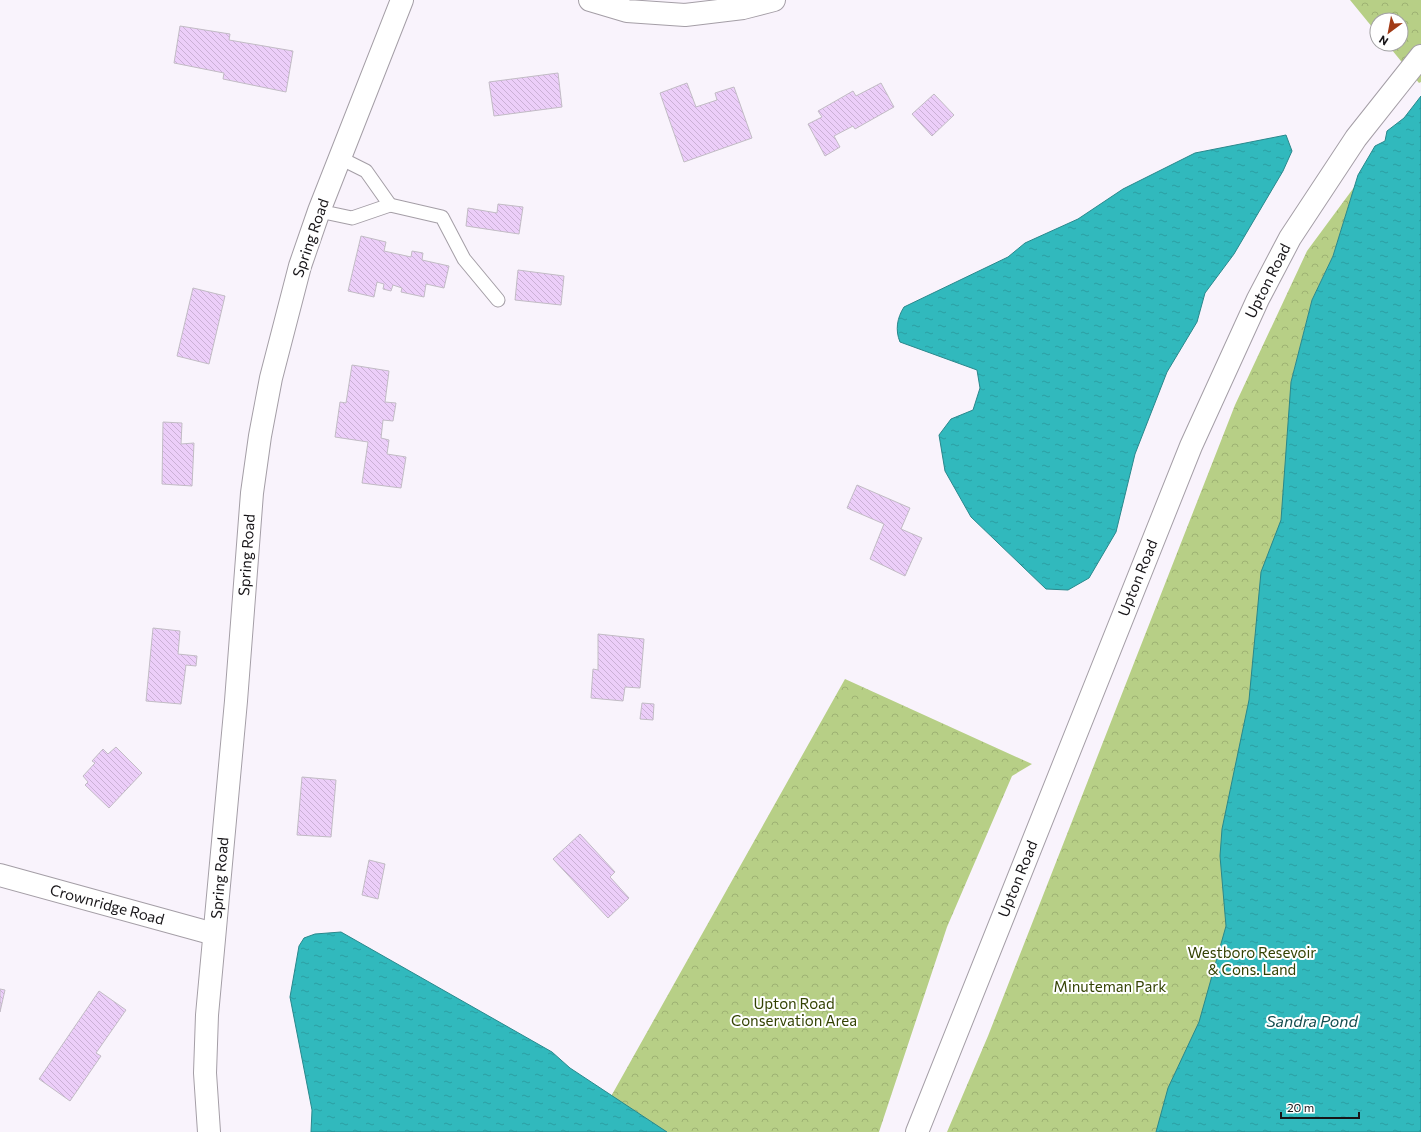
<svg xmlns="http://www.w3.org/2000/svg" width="1421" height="1132" font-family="Commissioner,sans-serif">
  <defs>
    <pattern id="forest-crowns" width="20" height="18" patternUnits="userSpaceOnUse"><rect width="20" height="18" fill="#b7cf86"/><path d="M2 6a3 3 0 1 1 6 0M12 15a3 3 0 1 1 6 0" fill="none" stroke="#9db173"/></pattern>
    <pattern id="water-ripples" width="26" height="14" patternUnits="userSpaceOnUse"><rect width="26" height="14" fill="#31b9bd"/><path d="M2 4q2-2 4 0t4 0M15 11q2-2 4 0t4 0" fill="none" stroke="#2b9ea2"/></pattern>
    <pattern id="building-back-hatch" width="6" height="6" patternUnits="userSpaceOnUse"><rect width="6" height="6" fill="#eccef9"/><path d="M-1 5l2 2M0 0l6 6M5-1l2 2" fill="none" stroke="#cab0d5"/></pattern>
  </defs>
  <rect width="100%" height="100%" fill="#f9f3fc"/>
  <!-- forest -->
  <g fill="url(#forest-crowns)">
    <path d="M 1350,0 L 1421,0 L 1421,82 L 1419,83 L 1387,44 L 1401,44 L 1401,20 L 1377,20 L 1377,33 Z"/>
    <path d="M 1355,186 L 1333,256 L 1312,300 L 1291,382 L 1421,1132 L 947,1132 L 988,1036 L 1235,405 L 1307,251 Z"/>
    <path d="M 845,679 L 1032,764 L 1012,776 L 947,927 L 879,1132 L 530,1132 L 609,1100 Z"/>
  </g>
  <!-- water -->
  <g fill="url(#water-ripples)" stroke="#29888c">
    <path d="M 1421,96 L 1421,1132 L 1156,1132 L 1168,1088 L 1199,1022 L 1226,926 L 1220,856 L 1222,829 L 1249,700 L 1261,572 L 1281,520 L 1291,382 L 1312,300 L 1333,256 L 1358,175 L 1375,146 L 1385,141 L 1387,131 L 1404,118 Z"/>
    <path d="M 1286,135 L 1292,151 L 1283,171 L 1234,254 L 1205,293 L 1197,322 L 1167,372 L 1135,454 L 1116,532 L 1089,578 L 1068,590 L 1046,589 L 971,517 L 945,471 L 939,435 L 951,419 L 973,410 L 980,388 L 977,370 L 900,342 C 895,330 897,318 904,307 L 1008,257 L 1025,243 L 1078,219 L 1123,189 L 1195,153 Z"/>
    <path d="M 341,932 L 552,1052 L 570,1068 L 667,1132 L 311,1132 L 312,1110 L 290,997 L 299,946 L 304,938 L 315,934 Z"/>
  </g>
  <!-- building -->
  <g fill="url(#building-back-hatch)" stroke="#c2bcc5">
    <path d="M 180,26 L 230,34 L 229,40 L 293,51 L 286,92 L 223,79 L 224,73 L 174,63 Z"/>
    <path d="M 558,73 L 562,107 L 494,116 L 489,82 Z"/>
    <path d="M 687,83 L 696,107 L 717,100 L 715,93 L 734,87 L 752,138 L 684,162 L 660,93 Z"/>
    <path d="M 881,83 L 894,107 L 855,129 L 853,126 L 834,136 L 840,147 L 825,156 L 808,124 L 822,117 L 818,111 L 853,91 L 856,96 Z"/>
    <path d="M 934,94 L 954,115 L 932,136 L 912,114 Z"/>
    <path d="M 498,204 L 523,207 L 519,234 L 466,226 L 468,208 L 497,213 Z"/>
    <path d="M 361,236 L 386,242 L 384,251 L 411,257 L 412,251 L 423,253 L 422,260 L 449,266 L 444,288 L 426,284 L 424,297 L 401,292 L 402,288 L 393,285 L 391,291 L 383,289 L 384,284 L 377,282 L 374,297 L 348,291 Z"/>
    <path d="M 518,270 L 564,276 L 561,305 L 515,300 Z"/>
    <path d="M 193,288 L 225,296 L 209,364 L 177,356 Z"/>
    <path d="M 352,365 L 389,371 L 385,402 L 396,403 L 393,421 L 383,420 L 381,438 L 389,440 L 387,454 L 406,457 L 401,488 L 362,483 L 368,442 L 335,437 L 340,402 L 346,403 Z"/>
    <path d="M 163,422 L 182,423 L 181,444 L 194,443 L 192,486 L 162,484 Z"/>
    <path d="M 857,485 L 910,508 L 901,529 L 922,538 L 905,576 L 870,559 L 884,524 L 847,508 Z"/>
    <path d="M 153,628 L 180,631 L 178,654 L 197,656 L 196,666 L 186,665 L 181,704 L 146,701 Z"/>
    <path d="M 598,634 L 644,639 L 640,688 L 625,687 L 623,701 L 591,698 L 593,669 L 598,670 Z"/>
    <path d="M 642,703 L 654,704 L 653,720 L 640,719 Z"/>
    <path d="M 116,747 L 142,773 L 109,808 L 85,785 L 88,782 L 83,776 L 95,763 L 92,761 L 103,749 L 108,754 Z"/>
    <path d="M 302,777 L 336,780 L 331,837 L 297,835 Z"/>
    <path d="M 580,834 L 615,872 L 610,877 L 629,898 L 608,918 L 553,859 Z"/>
    <path d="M 369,860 L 385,864 L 378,899 L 362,895 Z"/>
    <path d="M 0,989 L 5,990 L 0,1012 Z"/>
    <path d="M 99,991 L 126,1010 L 96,1053 L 101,1056 L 70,1101 L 39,1079 Z"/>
  </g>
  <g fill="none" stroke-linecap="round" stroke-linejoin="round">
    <defs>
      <g id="lane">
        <path d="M 390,205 L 442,217 L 464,259 L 498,300"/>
        <path d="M 319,211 L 352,218 L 390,205 L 366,171 L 340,158"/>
      </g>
      <g id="street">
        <path d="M 590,0 L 627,11 L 685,15 L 743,8 L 774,0"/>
        <path d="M 0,875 L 214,934"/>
        <path d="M 209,1132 L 205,1073 L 207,1015 L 236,701 L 252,493 L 260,436 L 271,378 L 300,266 L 319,211 L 402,0"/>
      </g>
      <path id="secondary" d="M 917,1132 L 1191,446 L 1258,299 L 1290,238 L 1356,138 L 1421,56"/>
    </defs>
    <!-- lane casing -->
    <use href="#lane" stroke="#a49ea6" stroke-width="15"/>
    <!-- street casing -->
    <use href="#street" stroke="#a49ea6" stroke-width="24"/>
    <!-- secondary casing -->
    <use href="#secondary" stroke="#a49ea6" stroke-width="24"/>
    <!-- lane -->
    <use href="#lane" stroke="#fff" stroke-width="13"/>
    <!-- street -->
    <use href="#street" stroke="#fff" stroke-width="22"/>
    <!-- secondary -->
    <use href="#secondary" stroke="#fff" stroke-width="22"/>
  </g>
  <g text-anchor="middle" stroke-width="4" stroke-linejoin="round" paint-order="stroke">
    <!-- street labels -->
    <g font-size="15" fill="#171518" stroke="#fff">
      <text transform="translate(311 238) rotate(-71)" y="5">Spring Road</text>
      <text transform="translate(1268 281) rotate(-63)" y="5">Upton Road</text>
      <text transform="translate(247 555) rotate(-86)" y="5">Spring Road</text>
      <text transform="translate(1138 578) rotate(-68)" y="5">Upton Road</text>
      <text transform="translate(220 878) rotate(-85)" y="5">Spring Road</text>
      <text transform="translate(1018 879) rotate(-68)" y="5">Upton Road</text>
      <text transform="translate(107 905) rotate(15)" y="5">Crownridge Road</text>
    </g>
    <!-- park labels -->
    <g font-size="15" fill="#334203" stroke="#fff">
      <text x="1252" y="958">Westboro Resevoir<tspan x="1252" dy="17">&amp; Cons. Land</tspan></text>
      <text x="1110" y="992">Minuteman Park</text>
      <text x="794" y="1009">Upton Road<tspan x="794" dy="17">Conservation Area</tspan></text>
    </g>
    <!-- water labels -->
    <g font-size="16" font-style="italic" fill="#154d4f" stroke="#fff">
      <text x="1312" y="1027">Sandra Pond</text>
    </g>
  </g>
  <!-- north arrow -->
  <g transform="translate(1389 32) rotate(212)"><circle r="19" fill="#ffffff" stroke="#a2a1a3"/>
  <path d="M0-3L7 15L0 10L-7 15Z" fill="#a13b16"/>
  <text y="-6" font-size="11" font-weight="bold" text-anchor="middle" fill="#171518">N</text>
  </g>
  <!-- scale -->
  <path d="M1281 1112v6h78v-6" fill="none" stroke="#171518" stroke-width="2"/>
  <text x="1287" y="1112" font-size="12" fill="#171518" stroke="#ffffff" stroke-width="3" paint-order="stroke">20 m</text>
</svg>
